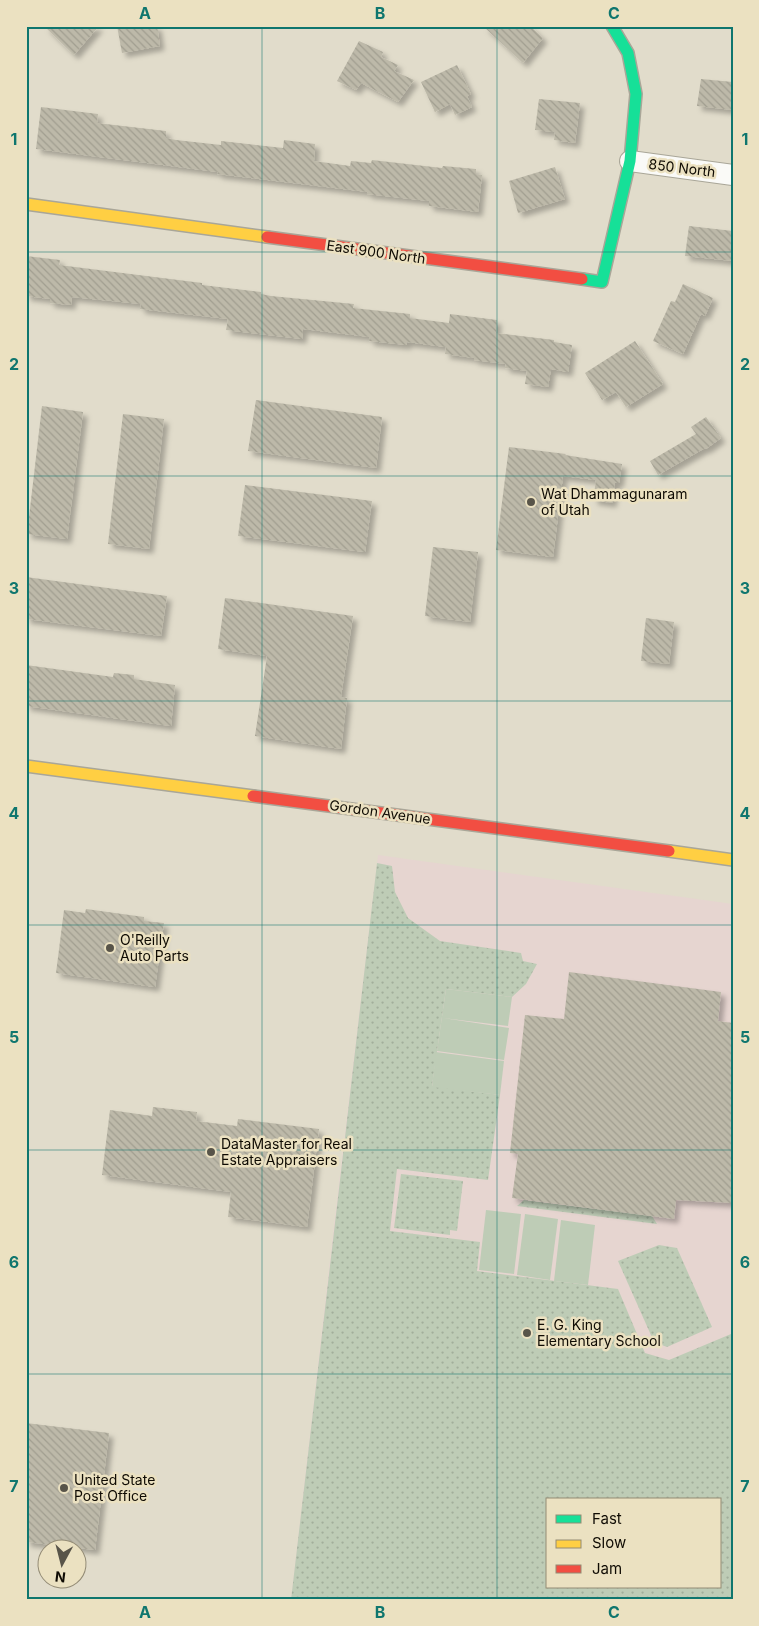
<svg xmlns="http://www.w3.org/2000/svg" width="759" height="1626" font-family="Inter,sans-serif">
  <defs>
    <pattern id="grass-dots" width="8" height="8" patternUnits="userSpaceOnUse" patternTransform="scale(1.25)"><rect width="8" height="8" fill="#beccb6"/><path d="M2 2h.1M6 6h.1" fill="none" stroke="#a2ae9b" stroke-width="1.8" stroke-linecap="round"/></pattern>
    <pattern id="building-back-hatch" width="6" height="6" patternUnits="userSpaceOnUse" patternTransform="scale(1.25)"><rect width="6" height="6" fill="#bdb9a9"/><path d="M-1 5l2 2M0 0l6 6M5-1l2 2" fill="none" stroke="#a19e90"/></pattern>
    <filter id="shadow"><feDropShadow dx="4.5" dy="4.5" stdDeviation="2.5" flood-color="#0004"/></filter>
  </defs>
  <rect width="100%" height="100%" fill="#e1dccb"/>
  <!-- education -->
  <path fill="#e6d5d0" d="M 378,855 L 733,904 L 733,1449 L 548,1500 L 307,1600 L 291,1600 L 335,1217 Z"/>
  <!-- grass -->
  <g fill="url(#grass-dots)" fill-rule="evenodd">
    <path d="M 377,863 L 392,866 L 395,892 L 408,918 L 440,941 L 521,953 L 523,961 L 537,964 L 526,984 L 512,997 L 446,989 L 432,1086 L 500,1095 L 488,1180 L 397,1169 L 390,1231 L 480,1242 L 477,1271 L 618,1289 L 645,1353 L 669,1360 L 731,1334 L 733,1335 L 733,1600 L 291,1600 ZM 548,1500 L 720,1500 L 720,1587 L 548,1587 Z"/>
    <path d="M 401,1174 L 463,1181 L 457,1231 L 450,1230 L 450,1235 L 394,1228 Z"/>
    <path d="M 524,1200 L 652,1216 L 657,1224 L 517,1206 Z"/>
    <path d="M 659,1245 L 677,1248 L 712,1327 L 667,1347 L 654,1342 L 618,1261 Z"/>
  </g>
  <!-- pitch -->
  <g fill="#beccb6">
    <path d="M 446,989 L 512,997 L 508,1026 L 443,1018 L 509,1028 L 504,1060 L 437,1051 Z"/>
    <path d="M 436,1052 L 504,1061 L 500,1095 L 432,1087 Z"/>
    <path d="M 486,1210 L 521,1214 L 514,1274 L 479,1270 Z"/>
    <path d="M 525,1214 L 558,1219 L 550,1280 L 517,1275 Z"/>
    <path d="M 561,1220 L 595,1225 L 588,1285 L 554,1281 Z"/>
  </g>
  <!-- building -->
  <g fill="url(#building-back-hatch)" filter="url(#shadow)">
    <path d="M 44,26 L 99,26 L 74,55 Z"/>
    <path d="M 117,26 L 157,26 L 160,46 L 122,53 Z"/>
    <path d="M 483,26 L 530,26 L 543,38 L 523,63 Z"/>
    <path d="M 359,41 L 383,52 L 381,57 L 398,65 L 394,71 L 414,80 L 398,102 L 361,83 L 356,90 L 337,81 Z"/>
    <path d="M 457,65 L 471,94 L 467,96 L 472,107 L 455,115 L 450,104 L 435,112 L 421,82 Z"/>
    <path d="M 701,79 L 733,82 L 733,110 L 697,106 Z"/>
    <path d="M 539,99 L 580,103 L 575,143 L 554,140 L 555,132 L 535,130 Z"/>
    <path d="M 41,107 L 98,114 L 97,123 L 166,131 L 166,138 L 176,140 L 221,145 L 221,141 L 283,148 L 284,140 L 315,144 L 314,161 L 350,166 L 351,161 L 371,163 L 372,160 L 442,168 L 443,166 L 476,169 L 476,174 L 482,175 L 478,212 L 429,206 L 429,201 L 367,194 L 368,192 L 217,174 L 218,172 L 36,149 Z"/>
    <path d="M 555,167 L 565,199 L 518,213 L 509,181 Z"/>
    <path d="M 689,226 L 733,231 L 733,261 L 685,256 Z"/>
    <path d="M 26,256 L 60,260 L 59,265 L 202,283 L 202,285 L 261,292 L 261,294 L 271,296 L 354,304 L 353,308 L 410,314 L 410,318 L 449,323 L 450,314 L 497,320 L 496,333 L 554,340 L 554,342 L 572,345 L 568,372 L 551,369 L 548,387 L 525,384 L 527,371 L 505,368 L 506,364 L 474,360 L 474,358 L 445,354 L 446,347 L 407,342 L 407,345 L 369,341 L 370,337 L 303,329 L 302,339 L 226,330 L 228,319 L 140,309 L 141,304 L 72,297 L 71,305 L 50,303 L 50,299 L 26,296 Z"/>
    <path d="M 683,284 L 713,298 L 705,316 L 701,314 L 683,354 L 653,341 L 671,301 L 675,302 Z"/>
    <path d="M 635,341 L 663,384 L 626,407 L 616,392 L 602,400 L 585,373 Z"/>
    <path d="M 256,400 L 382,417 L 376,468 L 248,451 Z"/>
    <path d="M 42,406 L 83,412 L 67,539 L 27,534 Z"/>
    <path d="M 123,414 L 164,419 L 149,549 L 108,544 Z"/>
    <path d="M 706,417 L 721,438 L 706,449 L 705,448 L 658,475 L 650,461 L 696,434 L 691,427 Z"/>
    <path d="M 509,447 L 566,454 L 565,455 L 622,464 L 619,483 L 615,483 L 612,503 L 593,500 L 596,480 L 563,476 L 553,557 L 496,550 Z"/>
    <path d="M 245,485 L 372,501 L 365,552 L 238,536 Z"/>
    <path d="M 433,547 L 478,552 L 470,622 L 425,616 Z"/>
    <path d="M 26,577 L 167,596 L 161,636 L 26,619 Z"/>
    <path d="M 225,598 L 353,616 L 341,697 L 347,698 L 341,749 L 255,736 L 267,656 L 218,649 Z"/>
    <path d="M 646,618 L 674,622 L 669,664 L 641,661 Z"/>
    <path d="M 26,665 L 113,677 L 114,673 L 134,675 L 134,679 L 175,685 L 171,726 L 26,706 Z"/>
    <path d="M 86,909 L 144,917 L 144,921 L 164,923 L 155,987 L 56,973 L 64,910 L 85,913 Z"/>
    <path d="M 569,972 L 721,992 L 718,1021 L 733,1023 L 733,1203 L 676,1200 L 674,1219 L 512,1198 L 518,1154 L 510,1153 L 525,1015 L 564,1019 Z"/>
    <path d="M 153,1107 L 197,1112 L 196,1121 L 237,1126 L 238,1119 L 319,1129 L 307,1227 L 228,1217 L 231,1192 L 102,1175 L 110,1110 L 152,1116 Z"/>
    <path d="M 26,1423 L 109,1433 L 95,1550 L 26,1542 Z"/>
  </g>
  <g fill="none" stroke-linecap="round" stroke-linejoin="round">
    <defs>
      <path id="street" d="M 630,161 L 733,175"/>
      <path id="fast" d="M 582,279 L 602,282 L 630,161 L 636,94 L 628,53 L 612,26"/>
      <g id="slow">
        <path d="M 26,204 L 267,237"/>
        <path d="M 26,766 L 253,796"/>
        <path d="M 669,851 L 733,860"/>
      </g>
      <g id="jam">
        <path d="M 267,237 L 582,279"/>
        <path d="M 253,796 L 669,851"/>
      </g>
    </defs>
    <!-- street casing -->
    <use href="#street" stroke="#a9a698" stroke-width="22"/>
    <!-- fast casing -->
    <use href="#fast" stroke="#a9a698" stroke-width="14"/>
    <!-- slow casing -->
    <use href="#slow" stroke="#a9a698" stroke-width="14"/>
    <!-- jam casing -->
    <use href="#jam" stroke="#a9a698" stroke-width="14"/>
    <!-- street -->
    <use href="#street" stroke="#fafaf7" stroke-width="20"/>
    <!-- fast -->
    <use href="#fast" stroke="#16e098" stroke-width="11"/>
    <!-- slow -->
    <use href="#slow" stroke="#ffcf43" stroke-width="11"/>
    <!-- jam -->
    <use href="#jam" stroke="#f24e42" stroke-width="11"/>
  </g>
  <!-- grid -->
  <path fill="none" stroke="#0f766e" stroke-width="1" stroke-opacity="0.55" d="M 262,26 L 262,1600M 497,26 L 497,1600M 26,252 L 733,252M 26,476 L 733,476M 26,701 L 733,701M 26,925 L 733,925M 26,1150 L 733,1150M 26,1374 L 733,1374"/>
  <!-- markers -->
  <g fill="#585449" stroke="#ebe1c1" stroke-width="2">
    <circle cx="531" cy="502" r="5"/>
    <circle cx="110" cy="948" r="5"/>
    <circle cx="211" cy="1152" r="5"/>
    <circle cx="527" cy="1333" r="5"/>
    <circle cx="64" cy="1488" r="5"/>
  </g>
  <g text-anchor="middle" stroke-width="5" stroke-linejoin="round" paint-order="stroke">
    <!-- street labels -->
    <g font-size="14" fill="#0f0b03" stroke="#ebe1c1">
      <text transform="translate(682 168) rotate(7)" y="5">850 North</text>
      <text transform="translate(376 252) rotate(8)" y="5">East 900 North</text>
      <text transform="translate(380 812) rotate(8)" y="5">Gordon Avenue</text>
    </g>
    <!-- poi labels -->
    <g font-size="14" fill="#0f0b03" stroke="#ebe1c1" text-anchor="start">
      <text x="541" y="499">Wat Dhammagunaram<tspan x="541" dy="16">of Utah</tspan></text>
      <text x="120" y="945">O'Reilly<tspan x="120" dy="16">Auto Parts</tspan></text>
      <text x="221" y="1149">DataMaster for Real<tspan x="221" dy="16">Estate Appraisers</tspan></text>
      <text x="537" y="1330">E. G. King<tspan x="537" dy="16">Elementary School</tspan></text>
      <text x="74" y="1485">United State<tspan x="74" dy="16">Post Office</tspan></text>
    </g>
  </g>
  <!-- border -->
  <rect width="759" height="1626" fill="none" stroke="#ebe1c1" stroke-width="55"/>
  <!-- legend -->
  <rect x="546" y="1498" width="175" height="90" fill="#ebe1c1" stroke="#938b75"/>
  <rect x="556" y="1515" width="25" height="8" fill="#16e098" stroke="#938b75"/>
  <text x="592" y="1524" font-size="15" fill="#0f0b03">Fast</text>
  <rect x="556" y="1540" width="25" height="8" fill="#ffcf43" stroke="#938b75"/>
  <text x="592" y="1548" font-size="15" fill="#0f0b03">Slow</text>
  <rect x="556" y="1565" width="25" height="8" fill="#f24e42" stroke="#938b75"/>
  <text x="592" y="1574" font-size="15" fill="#0f0b03">Jam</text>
  <!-- north arrow -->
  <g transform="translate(62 1564) rotate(187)"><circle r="24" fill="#ebe1c1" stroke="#938b75"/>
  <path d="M0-4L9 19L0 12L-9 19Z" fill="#585449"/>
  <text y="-8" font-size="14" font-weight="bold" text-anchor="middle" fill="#0f0b03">N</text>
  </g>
  <rect x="28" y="28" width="704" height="1570" fill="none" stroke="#0f766e" stroke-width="2"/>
  <g font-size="16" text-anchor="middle" font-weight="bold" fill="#0f766e">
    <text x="145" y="19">A</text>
    <text x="380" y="19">B</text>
    <text x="614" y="19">C</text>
    <text x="14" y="145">1</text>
    <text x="745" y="145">1</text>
    <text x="14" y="370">2</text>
    <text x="745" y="370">2</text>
    <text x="14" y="594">3</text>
    <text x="745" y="594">3</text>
    <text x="14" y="819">4</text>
    <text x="745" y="819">4</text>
    <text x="14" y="1043">5</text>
    <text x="745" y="1043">5</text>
    <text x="14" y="1268">6</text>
    <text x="745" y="1268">6</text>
    <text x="14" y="1492">7</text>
    <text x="745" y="1492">7</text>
    <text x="145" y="1618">A</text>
    <text x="380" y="1618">B</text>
    <text x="614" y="1618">C</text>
  </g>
</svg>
